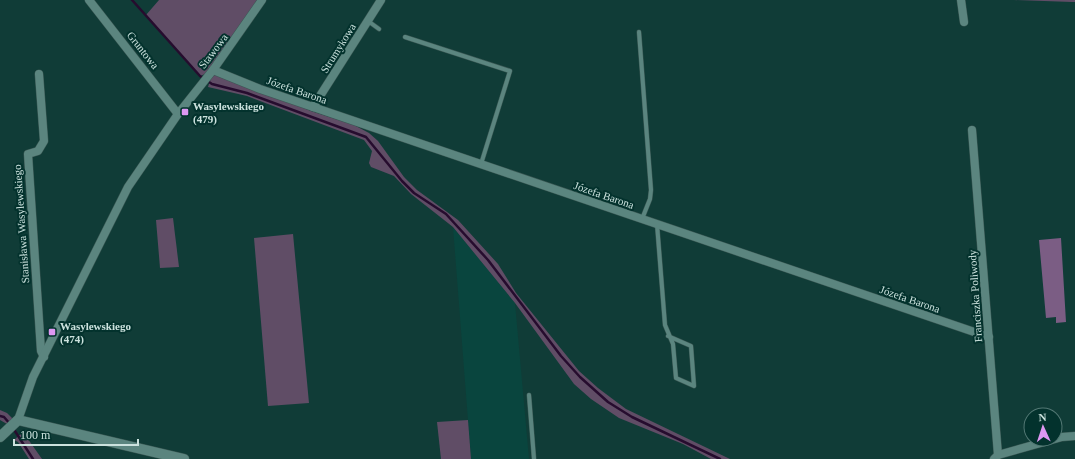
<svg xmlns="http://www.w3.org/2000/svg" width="1075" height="459" font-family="Georgia,serif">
  <rect width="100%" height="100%" fill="#103c37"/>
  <!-- built -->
  <path fill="#09453e" d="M 453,227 L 515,303 L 529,459 L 471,459 Z"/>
  <!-- green -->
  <g fill="#604d66">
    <path d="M 159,0 L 262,0 L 213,70 L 311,111 L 354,125 L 369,133 L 378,141 L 404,177 L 417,190 L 458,220 L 498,264 L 516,293 L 579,371 L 598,388 L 626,409 L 730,459 L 711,459 L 683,444 L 619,418 L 591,399 L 574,384 L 515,303 L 453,227 L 411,194 L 394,176 L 371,167 L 369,163 L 372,151 L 364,140 L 247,96 L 208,87 L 213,71 L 200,76 L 146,15 Z"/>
    <path d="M 1014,0 L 1075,0 L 1075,2 L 1072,2 Z"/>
    <path d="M 173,218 L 179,267 L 160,268 L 156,220 Z"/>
    <path d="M 293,234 L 309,403 L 268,406 L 254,238 Z"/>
    <path d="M 0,410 L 7,413 L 13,419 L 7,424 L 0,420 Z"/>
    <path d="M 468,420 L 471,459 L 441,459 L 437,422 Z"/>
    <path d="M 23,432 L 42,459 L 29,459 L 18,442 L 14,440 Z"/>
  </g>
  <!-- forest -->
  <path fill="#7b5d84" d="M 1061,238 L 1066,322 L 1056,323 L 1056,317 L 1046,318 L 1039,240 Z"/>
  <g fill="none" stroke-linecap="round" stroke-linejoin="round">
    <!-- stream -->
    <g stroke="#260c2e" stroke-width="2.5">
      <path d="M 132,0 L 200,76 L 212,84 L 247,93 L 366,137 L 402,181 L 414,193 L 446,214 L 488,260 L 561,356 L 580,377 L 608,402 L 632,417 L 720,459"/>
      <path d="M 0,416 L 4,417 L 10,424"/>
      <path d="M 13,428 L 33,459"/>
    </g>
    <defs>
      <g id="lane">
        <path d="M 368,21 L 379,29"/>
        <path d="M 639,32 L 651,190 L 650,199 L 642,219"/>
        <path d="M 405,37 L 510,71 L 481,164"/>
        <path d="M 657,224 L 665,325 L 673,344 L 676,378 L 694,386 L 691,346 L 668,336"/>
        <path d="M 529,395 L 534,459"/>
      </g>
      <g id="street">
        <path d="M 89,0 L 178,114"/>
        <path d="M 961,0 L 964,22"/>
        <path d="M 213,70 L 260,89 L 989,337"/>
        <path d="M 39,74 L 44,141 L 38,151 L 28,154 L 41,351 L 44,357"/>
        <path d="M 313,107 L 381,0"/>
        <path d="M 972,130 L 998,455 L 994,459"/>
        <path d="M 18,420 L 33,377 L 128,187 L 178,114 L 213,70 L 262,0"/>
        <path d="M 998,455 L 1062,437 L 1075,436"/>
      </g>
      <path id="secondary" d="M 0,437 L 18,420 L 184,459"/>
    </defs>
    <!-- lane casing -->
    <use href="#lane" stroke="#3a5854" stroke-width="5"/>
    <!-- street casing -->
    <use href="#street" stroke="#3a5854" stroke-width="9"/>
    <!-- secondary casing -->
    <use href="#secondary" stroke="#3a5854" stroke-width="11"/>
    <!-- lane -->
    <use href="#lane" stroke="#5b857f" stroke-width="4"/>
    <!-- street -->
    <use href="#street" stroke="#5b857f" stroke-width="8"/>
    <!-- secondary -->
    <use href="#secondary" stroke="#5b857f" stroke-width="10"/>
  </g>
  <!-- markers -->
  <g fill="#de98f2" stroke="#03322d" stroke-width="1.5">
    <rect x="181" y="108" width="8" height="8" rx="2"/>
    <rect x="48" y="328" width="8" height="8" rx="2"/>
  </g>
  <g text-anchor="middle" stroke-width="4" stroke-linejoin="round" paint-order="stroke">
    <!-- street labels -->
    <g font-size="11" fill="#cce2de" stroke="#03322d">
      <text transform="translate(338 48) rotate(-58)" y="4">Strumykowa</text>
      <text transform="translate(143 50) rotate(52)" y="4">Gruntowa</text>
      <text transform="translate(213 51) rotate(-53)" y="4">Stawowa</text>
      <text transform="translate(297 90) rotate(19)" y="4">Józefa Barona</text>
      <text transform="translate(604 195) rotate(19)" y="4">Józefa Barona</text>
      <text transform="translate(21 224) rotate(-94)" y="4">Stanisława Wasylewskiego</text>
      <text transform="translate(975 296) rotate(-94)" y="4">Franciszka Poliwody</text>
      <text transform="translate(910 299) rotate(19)" y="4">Józefa Barona</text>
    </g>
    <!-- poi labels -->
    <g font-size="11" font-weight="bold" fill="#cce2de" stroke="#03322d" text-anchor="start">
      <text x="193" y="110">Wasylewskiego<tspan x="193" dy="13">(479)</tspan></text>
      <text x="60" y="330">Wasylewskiego<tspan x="60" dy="13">(474)</tspan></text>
    </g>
  </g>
  <!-- north arrow -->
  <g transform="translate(1043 427) rotate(357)"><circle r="19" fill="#03322d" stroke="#537874"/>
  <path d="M0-3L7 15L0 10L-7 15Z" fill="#de98f2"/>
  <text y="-6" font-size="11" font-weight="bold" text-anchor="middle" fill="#cce2de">N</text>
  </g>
  <!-- scale -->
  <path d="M14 439v6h124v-6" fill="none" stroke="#cce2de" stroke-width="2"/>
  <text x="20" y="439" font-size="12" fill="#cce2de" stroke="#03322d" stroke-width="3" paint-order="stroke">100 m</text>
</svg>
